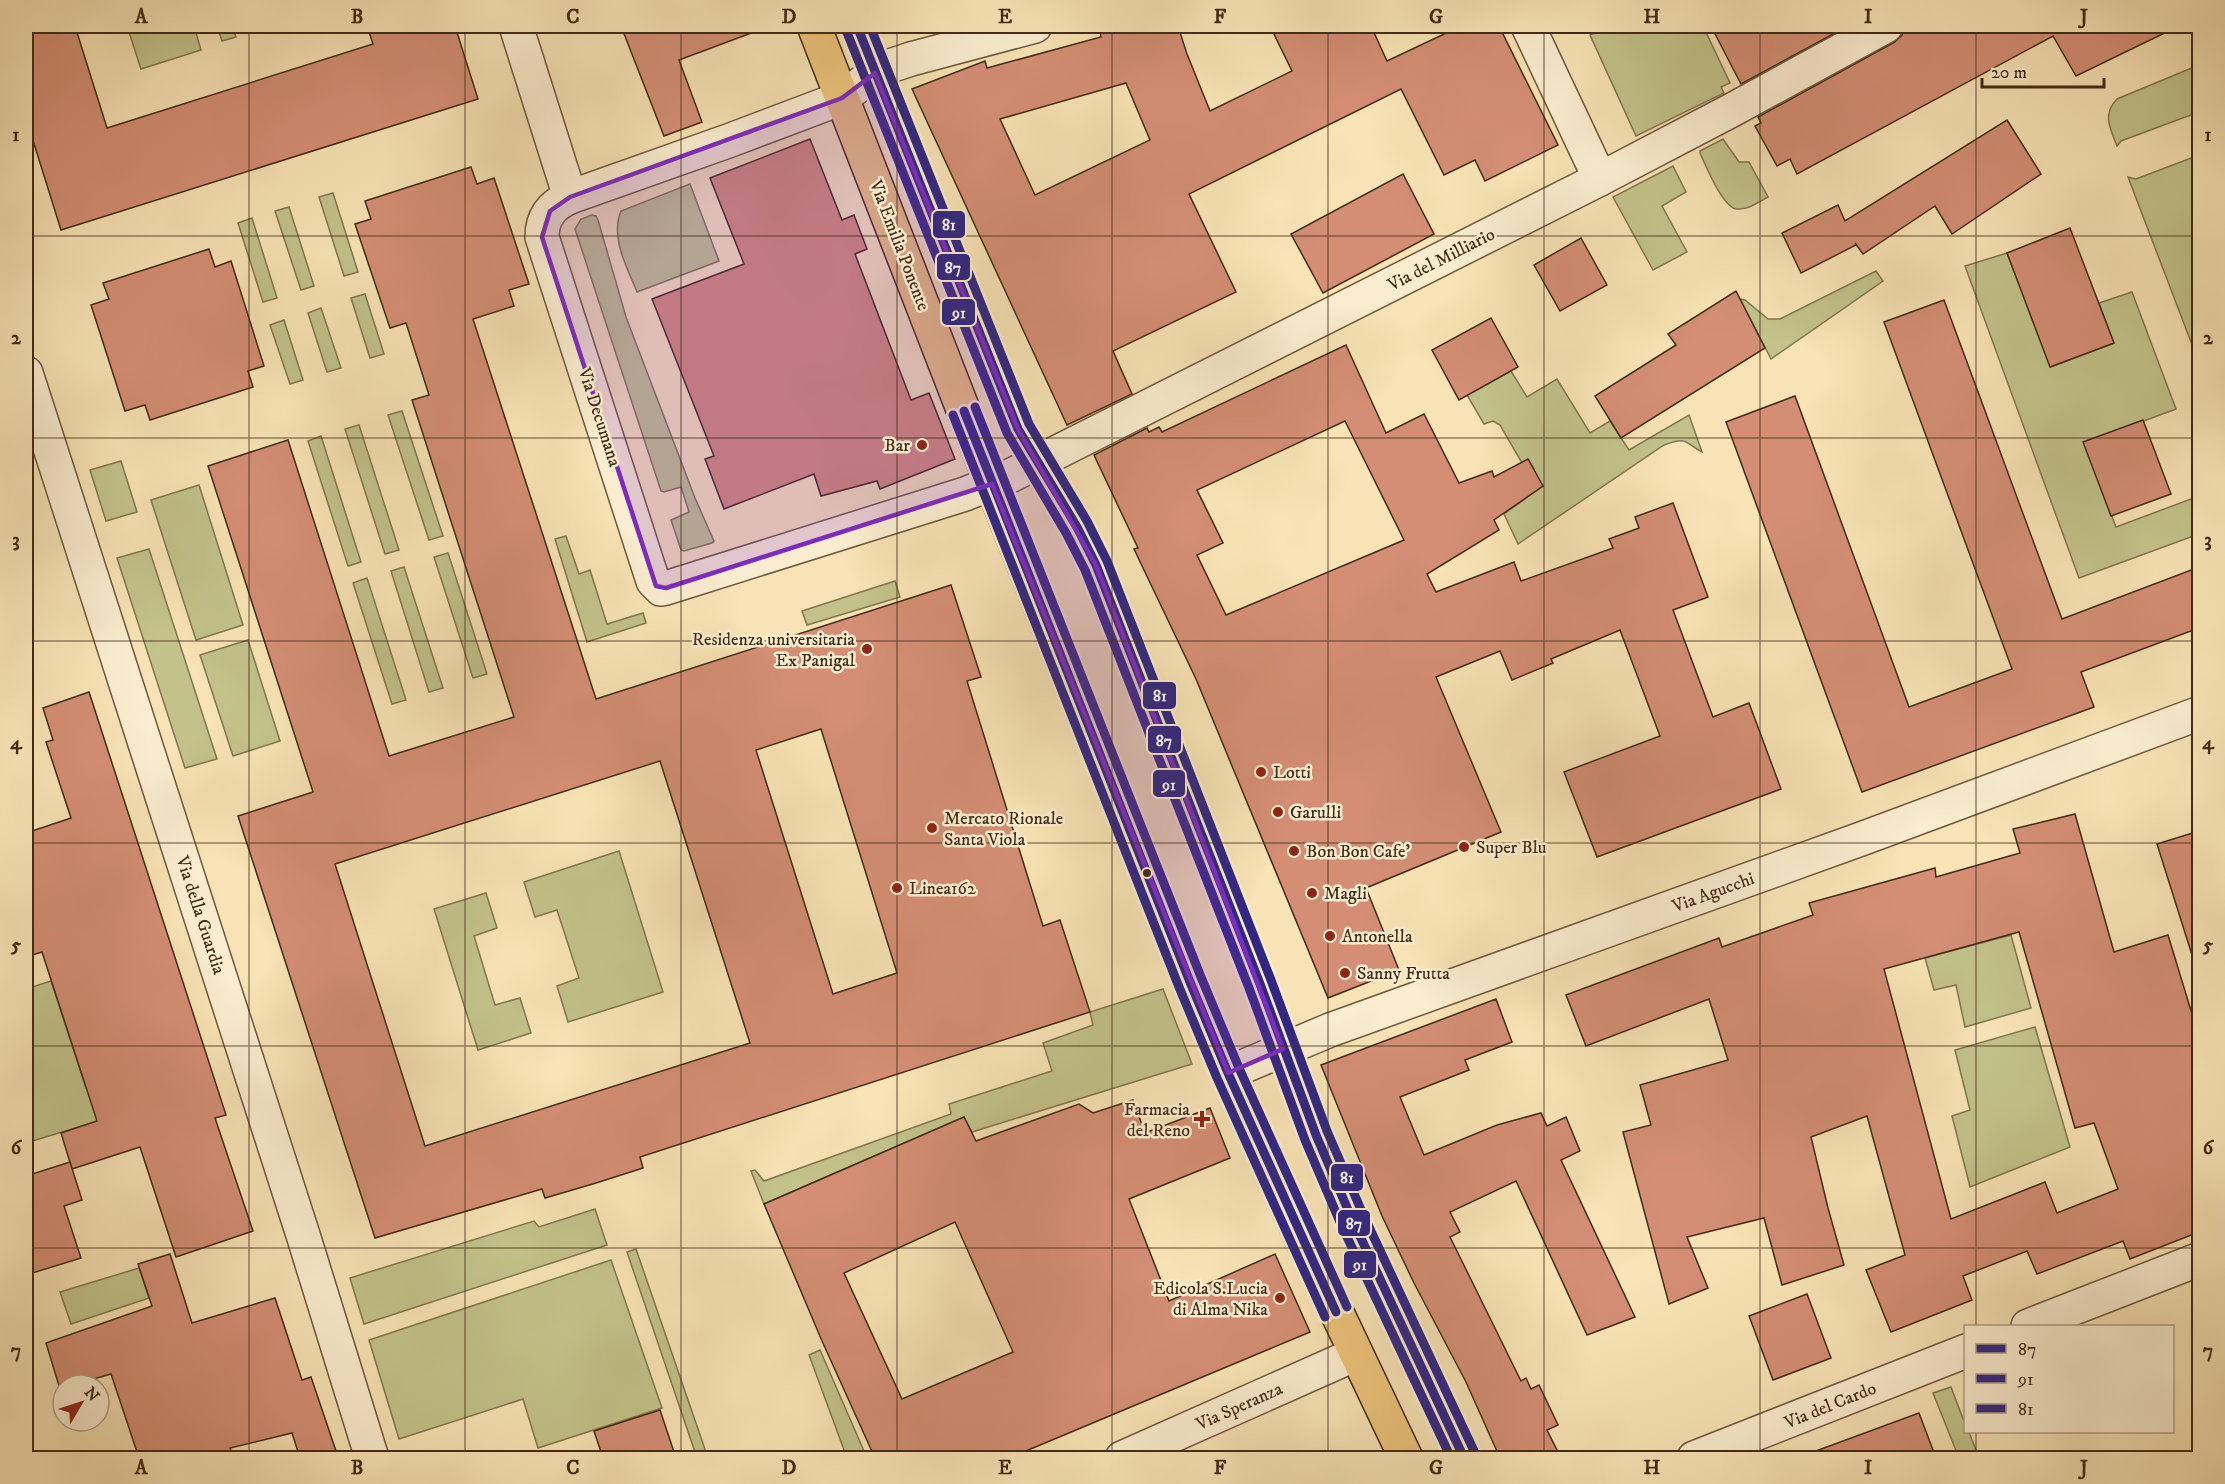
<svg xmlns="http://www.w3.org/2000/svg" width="2225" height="1484" font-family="'IM FELL DW Pica',serif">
  <rect width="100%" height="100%" fill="#f7e3b5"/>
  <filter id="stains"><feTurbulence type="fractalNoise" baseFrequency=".00333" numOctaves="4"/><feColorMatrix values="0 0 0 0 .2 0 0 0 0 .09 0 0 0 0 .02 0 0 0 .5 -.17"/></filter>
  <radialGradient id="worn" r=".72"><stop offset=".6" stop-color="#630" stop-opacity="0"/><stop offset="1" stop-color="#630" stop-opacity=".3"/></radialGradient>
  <!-- green -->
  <g fill="#c2c28a" stroke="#827650" stroke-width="1.5">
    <path d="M 127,26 L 194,26 L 201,50 L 141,69 Z"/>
    <path d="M 217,26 L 232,26 L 236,37 L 222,41 Z"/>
    <path d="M 1610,26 L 1703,26 L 1730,83 L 1721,87 L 1724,93 L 1636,136 L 1590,35 Z"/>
    <path d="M 2194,67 L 2199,81 L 2199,112 L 2121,141 L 2117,146 C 2110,128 2102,114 2117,99 Z"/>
    <path d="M 1723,139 L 1739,162 L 1749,162 L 1768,197 C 1759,202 1748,210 1737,209 C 1723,208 1706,166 1700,153 L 1700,151 Z"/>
    <path d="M 2199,155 L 2200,155 L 2199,363 L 2128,177 L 2136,179 Z"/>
    <path d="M 1673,166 L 1686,192 L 1662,206 L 1687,252 L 1653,270 L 1613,197 Z"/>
    <path d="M 690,184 L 719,261 L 637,292 C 627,267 610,238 621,211 Z"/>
    <path d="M 333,193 L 358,272 L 344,276 L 319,197 Z"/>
    <path d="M 289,207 L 314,286 L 301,290 L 275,211 Z"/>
    <path d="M 592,215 L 596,216 L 598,220 L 626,317 L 695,498 L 714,541 L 712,543 L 684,551 L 681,550 L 671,520 L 689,512 L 681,487 L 664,492 L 661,491 L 575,229 L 581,219 Z"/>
    <path d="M 252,218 L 277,298 L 263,302 L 238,223 Z"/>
    <path d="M 2007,253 L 2051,367 L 2114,343 L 2099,303 L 2132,292 L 2176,409 L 2084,443 L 2116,527 L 2199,496 L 2199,534 L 2079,578 L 1965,266 Z"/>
    <path d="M 1876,271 L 1883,281 L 1771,359 L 1740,299 L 1745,300 L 1768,319 L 1780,319 Z"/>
    <path d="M 365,294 L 384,354 L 370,358 L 351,298 Z"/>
    <path d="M 321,308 L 341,368 L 327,372 L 308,313 Z"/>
    <path d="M 284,320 L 303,380 L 290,384 L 270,325 Z"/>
    <path d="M 1511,371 L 1527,397 L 1557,379 L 1590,433 L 1610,421 L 1629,450 L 1689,415 L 1702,452 C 1684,443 1689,436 1664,445 L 1518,544 L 1504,514 L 1543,486 L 1531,471 L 1534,469 L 1528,459 L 1522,463 L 1500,425 L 1493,421 L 1484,424 L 1467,395 Z"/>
    <path d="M 402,411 L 443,536 L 429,540 L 388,415 Z"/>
    <path d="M 359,425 L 399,550 L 385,554 L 345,429 Z"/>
    <path d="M 321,436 L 361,562 L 348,566 L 308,441 Z"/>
    <path d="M 121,461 L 137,512 L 106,521 L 90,470 Z"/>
    <path d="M 199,485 L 243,625 L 196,640 L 151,500 Z"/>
    <path d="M 566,536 L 579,574 L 590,570 L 607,624 L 643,613 L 646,623 L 587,642 L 555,539 Z"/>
    <path d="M 149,549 L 217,759 L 185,768 L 117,558 Z"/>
    <path d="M 448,553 L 487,674 L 473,678 L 434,557 Z"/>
    <path d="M 404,567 L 443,688 L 429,692 L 391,571 Z"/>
    <path d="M 367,578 L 406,700 L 392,704 L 353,583 Z"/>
    <path d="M 895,581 L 900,597 L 807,625 L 802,611 Z"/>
    <path d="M 248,640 L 280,741 L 233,756 L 200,655 Z"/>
    <path d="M 619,851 L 663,992 L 568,1022 L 557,986 L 579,978 L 557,910 L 535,917 L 524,882 Z"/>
    <path d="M 486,893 L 497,928 L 474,936 L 495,1005 L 520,998 L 531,1033 L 478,1050 L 434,909 Z"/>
    <path d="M 2011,935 L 2031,1008 L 1965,1027 L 1956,985 L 1934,990 L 1925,958 Z"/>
    <path d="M 51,981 L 86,1088 L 95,1085 L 105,1119 L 26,1143 L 26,989 Z"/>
    <path d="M 1163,989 L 1192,1064 L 972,1132 L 964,1117 L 764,1204 L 751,1171 L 755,1170 L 764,1181 L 951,1114 L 949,1104 L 1052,1071 L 1043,1043 L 1093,1025 L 1090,1012 Z"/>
    <path d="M 2035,1027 L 2070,1147 L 1970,1187 L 1952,1116 L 1970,1110 L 1955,1050 Z"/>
    <path d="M 595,1209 L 607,1245 L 364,1324 L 350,1278 L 534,1221 L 539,1227 Z"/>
    <path d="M 636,1249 L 708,1458 L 697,1458 L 627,1252 Z"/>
    <path d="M 611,1260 L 662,1408 L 538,1448 L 523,1399 L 399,1439 L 369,1340 Z"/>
    <path d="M 139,1268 L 149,1298 L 71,1324 L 60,1292 Z"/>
    <path d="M 820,1350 L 867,1458 L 847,1458 L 809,1355 Z"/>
    <path d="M 1951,1387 L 1965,1424 L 1966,1432 L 1969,1432 L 1979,1458 L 1959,1458 L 1933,1393 Z"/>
  </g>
  <!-- building -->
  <g fill="#d38e75" stroke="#422b16" stroke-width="1.5" fill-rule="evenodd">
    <path d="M 26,26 L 75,26 L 107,128 L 373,44 L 367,26 L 455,26 L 478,99 L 61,230 L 26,118 Z"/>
    <path d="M 621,26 L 761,26 L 762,29 L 679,60 L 702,122 L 664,136 Z"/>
    <path d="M 1121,26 L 1178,26 L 1187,54 L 1210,111 L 1292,71 L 1270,26 L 1371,26 L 1387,61 L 1461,26 L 1499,26 L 1558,145 L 1485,181 L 1475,160 L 1444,175 L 1401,89 L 1189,194 L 1236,292 L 1113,351 L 1132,394 L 1067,425 L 912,89 L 985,61 L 987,68 L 1101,37 L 1100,31 ZM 1126,83 L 1150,140 L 1035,195 L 1000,119 Z"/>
    <path d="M 1711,26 L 1848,26 L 1741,84 Z"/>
    <path d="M 1905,26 L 2179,26 L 2076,76 L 2053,36 L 1797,174 L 1790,159 L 1777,166 L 1755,126 L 1761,123 L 1758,117 L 1895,42 L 1902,35 Z"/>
    <path d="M 2007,120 L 2041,174 L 1952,234 L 1935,206 L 1863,254 L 1855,243 L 1856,245 L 1801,273 L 1782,233 L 1838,205 L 1845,221 Z"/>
    <path d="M 810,139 L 842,220 L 854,215 L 867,249 L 855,254 L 911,400 L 929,393 L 955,459 L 880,489 L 877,481 L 821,496 L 814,474 L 724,509 L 705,459 L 714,456 L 652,299 L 744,264 L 710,178 Z"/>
    <path d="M 471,167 L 477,184 L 494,178 L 529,284 L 509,290 L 514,306 L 473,319 L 596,699 L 951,585 L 981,677 L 967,681 L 1043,926 L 1060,920 L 1090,1012 L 640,1157 L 643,1168 L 596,1183 L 545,1198 L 542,1189 L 375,1238 L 238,816 L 313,792 L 208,466 L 288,440 L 389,756 L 514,717 L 412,400 L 429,395 L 406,323 L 390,328 L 355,224 L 371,219 L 365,201 ZM 821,729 L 897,973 L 833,994 L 756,750 ZM 660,761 L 750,1043 L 425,1146 L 335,864 Z"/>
    <path d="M 1403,174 L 1434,234 L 1323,293 L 1291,234 Z"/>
    <path d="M 2070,228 L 2114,343 L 2050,367 L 2007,253 Z"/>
    <path d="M 1581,238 L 1607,285 L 1560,311 L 1534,265 Z"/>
    <path d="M 209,249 L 215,267 L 231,261 L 264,366 L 248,371 L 253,387 L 150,420 L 145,405 L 125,411 L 91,305 L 109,299 L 103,283 Z"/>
    <path d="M 1736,291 L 1765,348 L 1621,438 L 1595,396 L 1676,345 L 1668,334 Z"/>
    <path d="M 1944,300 L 2062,619 L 2199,567 L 2199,628 L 2081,672 L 2094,707 L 1862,792 L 1726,422 L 1795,396 L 1909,707 L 2012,669 L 1884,322 Z"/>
    <path d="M 1491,318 L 1518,367 L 1459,400 L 1432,350 Z"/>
    <path d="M 1346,345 L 1386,433 L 1424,414 L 1459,483 L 1492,471 L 1494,477 L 1528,459 L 1543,486 L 1494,520 L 1499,530 L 1427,574 L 1436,592 L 1514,562 L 1521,581 L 1613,548 L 1609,539 L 1639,528 L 1635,517 L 1673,503 L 1708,597 L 1673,610 L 1713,717 L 1749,703 L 1781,789 L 1597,857 L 1564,772 L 1660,736 L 1620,630 L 1551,659 L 1553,663 L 1512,680 L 1500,651 L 1436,677 L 1501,832 L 1366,888 L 1399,970 L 1328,998 L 1196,679 L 1134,549 L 1138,548 L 1094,455 L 1147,428 L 1149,432 L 1159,427 L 1162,432 ZM 1345,421 L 1404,540 L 1226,615 L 1197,555 L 1223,543 L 1197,490 Z"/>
    <path d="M 2143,420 L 2171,494 L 2111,516 L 2083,442 Z"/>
    <path d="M 89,692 L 226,1115 L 215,1118 L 253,1231 L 176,1257 L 140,1147 L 72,1169 L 61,1133 L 97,1121 L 42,952 L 26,957 L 26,833 L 71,818 L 46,742 L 53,740 L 43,708 Z"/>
    <path d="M 2075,814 L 2114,952 L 2168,935 L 2199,1037 L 2199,1232 L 2130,1259 L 2123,1241 L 2037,1274 L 2027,1251 L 1963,1276 L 1972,1300 L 1891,1332 L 1866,1270 L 1905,1255 L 1867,1116 L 1811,1137 L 1828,1208 L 1844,1265 L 1782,1285 L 1764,1218 L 1687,1237 L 1708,1288 L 1669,1304 L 1623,1132 L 1651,1125 L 1640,1085 L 1728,1060 L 1709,999 L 1586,1046 L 1566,995 L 1719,938 L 1722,947 L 1813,915 L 1809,903 L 1935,868 L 1936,877 L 2020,853 L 2013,829 ZM 2019,932 L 2075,1128 L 2094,1123 L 2118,1189 L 2057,1213 L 2045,1182 L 1951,1219 L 1884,969 Z"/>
    <path d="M 2199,831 L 2199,954 L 2192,955 L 2157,844 Z"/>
    <path d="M 1496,999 L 1512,1042 L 1465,1060 L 1469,1070 L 1400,1097 L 1424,1155 L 1497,1125 L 1541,1113 L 1547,1126 L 1566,1117 L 1580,1151 L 1561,1160 L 1635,1317 L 1587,1335 L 1516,1181 L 1450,1212 L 1460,1232 L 1450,1237 L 1521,1381 L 1526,1378 L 1531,1389 L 1539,1385 L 1558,1425 L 1547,1430 L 1561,1458 L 1500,1458 L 1466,1382 L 1414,1283 L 1382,1216 L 1321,1065 Z"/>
    <path d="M 1133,1100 L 1145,1133 L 1210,1108 L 1230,1158 L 1129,1199 L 1169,1301 L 1275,1254 L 1310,1332 L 1009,1458 L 875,1458 L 822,1341 L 764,1204 L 964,1117 L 976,1141 L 1079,1104 L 1093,1113 ZM 955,1222 L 1013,1352 L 902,1399 L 844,1273 Z"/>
    <path d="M 70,1162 L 82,1200 L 64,1206 L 81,1258 L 26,1275 L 26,1176 Z"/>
    <path d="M 170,1254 L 192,1323 L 275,1298 L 302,1380 L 311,1377 L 336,1451 L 311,1458 L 300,1458 L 292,1433 L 230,1448 L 233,1458 L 139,1458 L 111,1374 L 73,1385 L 63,1385 L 63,1388 L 60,1389 L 46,1343 L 152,1306 L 138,1264 Z"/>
    <path d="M 1807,1294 L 1831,1358 L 1773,1380 L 1749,1316 Z"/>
    <path d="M 660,1410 L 676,1458 L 603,1458 L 594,1431 Z"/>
    <path d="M 1919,1413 L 1936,1458 L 1806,1458 L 1805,1455 Z"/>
  </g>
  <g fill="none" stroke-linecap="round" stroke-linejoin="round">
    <defs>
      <g id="minor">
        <path d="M 516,26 L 570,197"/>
        <path d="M 1035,26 L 911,59 L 890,66 L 875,73 L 842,98 L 728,141 L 570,197 C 552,205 542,217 542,237 L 653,581 L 661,589 L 666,588 L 965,494 L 1010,476 L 1600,179 L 1732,110 L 1886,26"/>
        <path d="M 1528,26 L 1600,179"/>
        <path d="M 26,373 L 304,1238 L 372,1458"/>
        <path d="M 1228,1073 L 1330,1030 L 1861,839 L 2200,713"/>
        <path d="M 2028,1326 L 2200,1259"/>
        <path d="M 1122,1458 L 1356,1354"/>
        <path d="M 1694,1458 L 1966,1351"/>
      </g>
      <g id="major">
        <path d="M 814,26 L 992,484 L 1190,982 L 1228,1073 L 1301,1237 L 1406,1458"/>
        <path d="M 857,26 L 1018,429 L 1077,527 L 1096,565 L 1260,984 L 1316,1135 L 1351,1217 L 1464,1458"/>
      </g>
    </defs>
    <!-- minor casing -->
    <use href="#minor" stroke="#6f593e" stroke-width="36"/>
    <!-- major casing -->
    <use href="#major" stroke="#422b16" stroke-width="36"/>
    <!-- minor -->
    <use href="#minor" stroke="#faedcf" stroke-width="33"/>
    <!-- major -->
    <use href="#major" stroke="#ecc27a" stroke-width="33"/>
    <defs>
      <g id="bus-1">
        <path d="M 857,26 L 1018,429 L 1077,527 L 1096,565 L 1260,984 L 1316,1135 L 1351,1217 L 1464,1458"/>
        <path d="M 964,411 L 1190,982 L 1228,1073 L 1336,1312"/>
      </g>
      <g id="bus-2">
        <path d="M 846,30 L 1007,433 L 1066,533 L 1085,570 L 1249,988 L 1305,1140 L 1340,1222 L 1451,1458"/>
        <path d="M 953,415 L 1179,987 L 1217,1078 L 1325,1317"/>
      </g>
      <g id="bus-3">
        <path d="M 870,26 L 1029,424 L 1087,521 L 1107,561 L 1271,980 L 1327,1131 L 1362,1212 L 1475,1453"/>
        <path d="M 975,407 L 1201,977 L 1239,1068 L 1347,1307"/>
      </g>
    </defs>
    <!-- bus-1 casing -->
    <use href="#bus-1" stroke="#faedcf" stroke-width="14"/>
    <!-- bus-2 casing -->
    <use href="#bus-2" stroke="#faedcf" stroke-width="14"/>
    <!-- bus-3 casing -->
    <use href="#bus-3" stroke="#faedcf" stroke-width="14"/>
    <!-- bus-1 -->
    <use href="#bus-1" stroke="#312783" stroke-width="9"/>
    <!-- bus-2 -->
    <use href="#bus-2" stroke="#312783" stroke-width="9"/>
    <!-- bus-3 -->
    <use href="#bus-3" stroke="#312783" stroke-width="9"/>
  </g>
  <!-- marked area -->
  <path fill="#7b2cbf" fill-opacity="0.2" stroke="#7b2cbf" stroke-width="4.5" stroke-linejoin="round" d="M 875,73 L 1018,429 L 1096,565 L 1283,1049 L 1228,1073 L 992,484 L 666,588 L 656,586 L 542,237 L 550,211 L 570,197 L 842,98 Z"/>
  <!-- grid -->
  <path fill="none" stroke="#422b16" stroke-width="1.5" stroke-opacity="0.55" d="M 249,26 L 249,1458M 465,26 L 465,1458M 681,26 L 681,1458M 897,26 L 897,1458M 1112,26 L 1112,1458M 1328,26 L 1328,1458M 1544,26 L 1544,1458M 1760,26 L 1760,1458M 1976,26 L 1976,1326M 26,236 L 2200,236M 26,438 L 2200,438M 26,641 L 2200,641M 26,843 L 2200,843M 26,1046 L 2200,1046M 26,1248 L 2200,1248M 1976,1432 L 1976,1458"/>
  <!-- markers -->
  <g fill="#8f2418" stroke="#faedcf" stroke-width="2">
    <circle cx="922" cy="445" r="6"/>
    <circle cx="867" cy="649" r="6"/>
    <circle cx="1261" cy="772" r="6"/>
    <circle cx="1278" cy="812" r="6"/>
    <circle cx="932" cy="828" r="6"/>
    <circle cx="1464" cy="847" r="6"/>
    <circle cx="1294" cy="851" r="6"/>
    <circle cx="897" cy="888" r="6"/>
    <circle cx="1312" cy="893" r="6"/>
    <circle cx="1330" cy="936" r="6"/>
    <circle cx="1345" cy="973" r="6"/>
    <path d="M1199 1110h6v6h6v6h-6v6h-6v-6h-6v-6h6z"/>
    <circle cx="1280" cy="1298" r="6"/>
  </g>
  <circle fill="#422b16" stroke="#faedcf" stroke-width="2" cx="1147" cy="873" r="5"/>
  <g text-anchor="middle" stroke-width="5" stroke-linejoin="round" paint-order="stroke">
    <!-- street labels -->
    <g font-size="18" fill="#422b16" stroke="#faedcf">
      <text transform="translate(900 245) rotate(69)" y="6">Via Emilia Ponente</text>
      <text transform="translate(1441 259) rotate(-27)" y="6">Via del Milliario</text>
      <text transform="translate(600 417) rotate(72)" y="6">Via Decumana</text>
      <text transform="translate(1713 892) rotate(-20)" y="6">Via Agucchi</text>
      <text transform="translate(201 915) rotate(72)" y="6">Via della Guardia</text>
      <text transform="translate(1830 1405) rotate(-22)" y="6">Via del Cardo</text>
      <text transform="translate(1239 1406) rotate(-24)" y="6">Via Speranza</text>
    </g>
    <!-- poi labels -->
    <g font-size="18" fill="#422b16" stroke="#faedcf" text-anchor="start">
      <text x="910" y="451" text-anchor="end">Bar</text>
      <text x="855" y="645" text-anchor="end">Residenza universitaria<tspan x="855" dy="21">Ex Panigal</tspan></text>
      <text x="1273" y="778">Lotti</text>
      <text x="1290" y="818">Garulli</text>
      <text x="944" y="824">Mercato Rionale<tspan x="944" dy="21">Santa Viola</tspan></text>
      <text x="1476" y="853">Super Blu</text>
      <text x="1306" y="857">Bon Bon Cafe'</text>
      <text x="909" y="894">Linea162</text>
      <text x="1324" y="899">Magli</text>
      <text x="1342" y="942">Antonella</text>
      <text x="1357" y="979">Sanny Frutta</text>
      <text x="1190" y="1115" text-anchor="end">Farmacia<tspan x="1190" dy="21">del Reno</tspan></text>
      <text x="1268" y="1294" text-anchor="end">Edicola S.Lucia<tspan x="1268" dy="21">di Alma Nika</tspan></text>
    </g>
  </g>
  <g stroke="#faedcf" stroke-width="2">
    <rect x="932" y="210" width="34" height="29" rx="6" fill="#312783"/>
    <rect x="936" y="253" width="35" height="28" rx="6" fill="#312783"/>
    <rect x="941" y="298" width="35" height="28" rx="6" fill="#312783"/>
    <rect x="1142" y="681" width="35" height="29" rx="6" fill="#312783"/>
    <rect x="1147" y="725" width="35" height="29" rx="6" fill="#312783"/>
    <rect x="1152" y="769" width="34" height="29" rx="6" fill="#312783"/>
    <rect x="1330" y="1163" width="34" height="29" rx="6" fill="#312783"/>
    <rect x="1337" y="1209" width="34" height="28" rx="6" fill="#312783"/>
    <rect x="1343" y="1250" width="34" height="29" rx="6" fill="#312783"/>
  </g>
  <g font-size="16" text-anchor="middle" font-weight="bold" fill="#fff">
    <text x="949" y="230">81</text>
    <text x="953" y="273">87</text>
    <text x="959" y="318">91</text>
    <text x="1160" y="701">81</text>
    <text x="1164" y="746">87</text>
    <text x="1169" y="790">91</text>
    <text x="1347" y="1183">81</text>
    <text x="1354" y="1229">87</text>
    <text x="1360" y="1270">91</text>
  </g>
  <!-- margin -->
  <rect width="2225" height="1484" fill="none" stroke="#f7e3b5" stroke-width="66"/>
  <!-- legend -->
  <rect x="1964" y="1325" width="210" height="108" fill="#faedcf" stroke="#b09f85" stroke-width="1.5"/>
  <rect x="1976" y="1344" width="30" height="9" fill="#312783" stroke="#b09f85" stroke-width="1.5"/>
  <text x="2018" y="1355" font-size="18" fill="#422b16">87</text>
  <rect x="1976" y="1374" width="30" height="9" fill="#312783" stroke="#b09f85" stroke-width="1.5"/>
  <text x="2018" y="1385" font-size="18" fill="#422b16">91</text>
  <rect x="1976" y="1404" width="30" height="9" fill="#312783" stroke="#b09f85" stroke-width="1.5"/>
  <text x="2018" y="1415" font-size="18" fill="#422b16">81</text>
  <!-- north arrow -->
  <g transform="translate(81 1403) rotate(51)"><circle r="28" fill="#faedcf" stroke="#b09f85" stroke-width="1.5"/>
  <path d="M0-4.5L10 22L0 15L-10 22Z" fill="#8f2418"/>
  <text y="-9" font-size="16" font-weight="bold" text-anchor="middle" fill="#422b16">N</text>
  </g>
  <!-- scale -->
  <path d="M1982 78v9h122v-9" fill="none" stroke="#422b16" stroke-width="3"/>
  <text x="1991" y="78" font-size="18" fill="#422b16" stroke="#faedcf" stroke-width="4.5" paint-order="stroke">20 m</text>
  <rect x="33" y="33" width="2159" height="1418" fill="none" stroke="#422b16" stroke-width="2"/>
  <g font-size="20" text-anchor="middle" font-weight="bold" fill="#422b16">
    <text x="141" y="23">A</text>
    <text x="357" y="23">B</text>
    <text x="573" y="23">C</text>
    <text x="789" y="23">D</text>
    <text x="1005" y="23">E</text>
    <text x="1220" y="23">F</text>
    <text x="1436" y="23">G</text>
    <text x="1652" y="23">H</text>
    <text x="1868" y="23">I</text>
    <text x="2084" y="23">J</text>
    <text x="16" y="141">1</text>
    <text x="2208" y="141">1</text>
    <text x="16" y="344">2</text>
    <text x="2208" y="344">2</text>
    <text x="16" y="546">3</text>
    <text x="2208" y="546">3</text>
    <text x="16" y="749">4</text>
    <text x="2208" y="749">4</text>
    <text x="16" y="951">5</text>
    <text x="2208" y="951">5</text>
    <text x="16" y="1154">6</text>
    <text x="2208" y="1154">6</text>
    <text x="16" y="1357">7</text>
    <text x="2208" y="1357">7</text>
    <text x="141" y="1474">A</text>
    <text x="357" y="1474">B</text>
    <text x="573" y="1474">C</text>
    <text x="789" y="1474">D</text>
    <text x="1005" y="1474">E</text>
    <text x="1220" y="1474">F</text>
    <text x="1436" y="1474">G</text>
    <text x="1652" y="1474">H</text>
    <text x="1868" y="1474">I</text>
    <text x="2084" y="1474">J</text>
  </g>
  <rect width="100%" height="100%" filter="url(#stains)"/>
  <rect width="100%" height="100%" fill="url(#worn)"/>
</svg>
